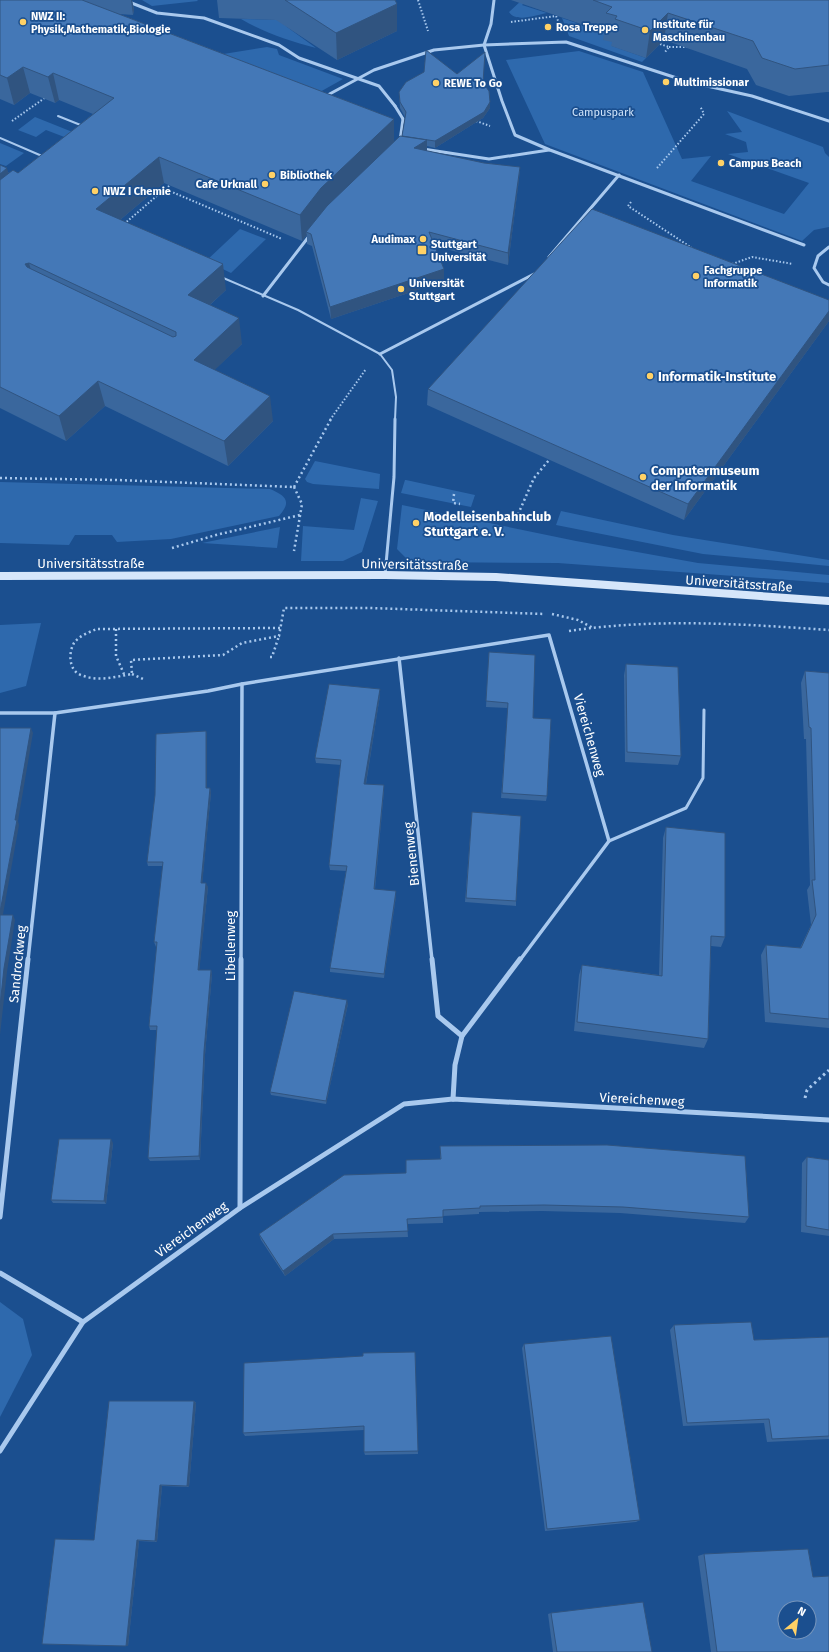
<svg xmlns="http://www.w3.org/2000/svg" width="829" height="1652" font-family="'Fira Sans',sans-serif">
  <rect width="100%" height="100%" fill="#1b4f8f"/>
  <!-- green -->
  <g fill="#2e69ad">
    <path d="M 142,0 L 197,0 L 198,1 L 152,6 Z"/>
    <path d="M 522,0 L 525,2 L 522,5 L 547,13 C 536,15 516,23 509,12 Z"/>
    <path d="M 562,18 L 609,34 L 614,43 L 612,46 L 646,58 L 642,62 L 569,36 Z"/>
    <path d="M 241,19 L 282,20 L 287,27 L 316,48 C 289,41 265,33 241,19 Z"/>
    <path d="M 267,47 L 277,49 L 279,55 L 343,79 L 311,97 L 211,56 Z"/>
    <path d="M 579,51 L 643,72 L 682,159 L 711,156 L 691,181 L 784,214 L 809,183 L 728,154 L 748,152 L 746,142 L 725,134 L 742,132 L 727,111 L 823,147 L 825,153 L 829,157 L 829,227 L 814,230 L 802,241 L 545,144 L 506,60 Z"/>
    <path d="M 35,117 L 95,141 L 88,146 L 46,130 L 36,137 L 18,130 Z"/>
    <path d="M 0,143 L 24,153 L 6,166 L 0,164 Z"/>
    <path d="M 240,229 L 266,239 L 231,273 L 206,261 Z"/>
    <path d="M 315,461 L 380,474 L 379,489 L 313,484 L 307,482 L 305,479 Z"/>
    <path d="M 405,480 L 406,480 L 475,495 L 471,507 L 401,493 Z"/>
    <path d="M 0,482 L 270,489 C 286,496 292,501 279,516 L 171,539 L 117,542 L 112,535 L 75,535 L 69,545 L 0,543 Z"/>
    <path d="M 361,498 L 378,501 L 362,552 L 343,561 L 301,561 L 303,526 L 354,530 Z"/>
    <path d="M 402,505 L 576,541 L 698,563 L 829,575 L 829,583 L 558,563 L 418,562 L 406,558 L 397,549 Z"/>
    <path d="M 561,511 L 673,535 L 829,560 L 829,566 L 703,554 L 556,525 Z"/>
    <path d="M 280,527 L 277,548 L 202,543 Z"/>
    <path d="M 41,623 L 26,686 L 0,693 L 0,625 Z"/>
    <path d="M 0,1302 L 23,1319 L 32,1355 L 0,1417 Z"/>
  </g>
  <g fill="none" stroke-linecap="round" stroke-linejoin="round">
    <!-- path-far2 -->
    <g stroke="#a9c9ee" stroke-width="2" stroke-dasharray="1.5 2" stroke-linecap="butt">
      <path d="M 418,0 L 428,31"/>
      <path d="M 511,22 L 556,16 L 559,23"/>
      <path d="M 660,44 L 669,47 L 665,52"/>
      <path d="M 669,47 L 687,47"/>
      <path d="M 12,121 L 46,97"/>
      <path d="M 476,121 L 490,126"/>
      <path d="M 657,168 L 704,114 L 700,106"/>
      <path d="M 172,184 L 165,189 L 282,239"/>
      <path d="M 631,202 L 628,206 L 692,248"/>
      <path d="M 124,224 L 165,189"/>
      <path d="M 732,264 L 752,257 L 793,264"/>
      <path d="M 330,420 L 366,369"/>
    </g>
    <!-- path-far1 -->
    <g stroke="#a9c9ee" stroke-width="2.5" stroke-dasharray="2 3" stroke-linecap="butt">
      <path d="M 0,478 L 117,480 L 294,487"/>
      <path d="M 294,487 L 331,419"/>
      <path d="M 294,487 L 302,504 L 294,551"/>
      <path d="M 454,494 L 453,503 L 460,504"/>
      <path d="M 516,519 L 534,478 L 549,460"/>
      <path d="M 172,548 L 216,535 L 300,515"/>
      <path d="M 552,614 L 578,620 L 593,628"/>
      <path d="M 280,628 L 97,629 C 89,632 79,636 74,643 C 68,653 69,671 81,675 C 98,682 114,677 132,674 L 131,660 L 223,655 L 242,643 L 279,636 L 284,608 L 370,608 L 545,614"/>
      <path d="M 116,629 L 116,656 L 124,674"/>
      <path d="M 569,631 C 656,618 742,624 829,630"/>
      <path d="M 270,657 L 272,657 L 279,636"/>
      <path d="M 132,674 L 143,679"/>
    </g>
    <!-- path -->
    <path stroke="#a9c9ee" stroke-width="3" stroke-dasharray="2.5 3.5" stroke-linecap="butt" d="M 805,1098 L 807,1090 L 829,1070"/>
    <!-- lane-far1 -->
    <g stroke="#a9c9ee" stroke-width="2">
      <path d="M 58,116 L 83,126"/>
      <path d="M 0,138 L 42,156"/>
      <path d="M 221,277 L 298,310 L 380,354 L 392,370 L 396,397 L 395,420"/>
    </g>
    <!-- lane -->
    <g stroke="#a9c9ee" stroke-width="3">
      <path d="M 385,575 L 394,477 L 395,419"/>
      <path d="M 609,841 L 686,808 L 703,778 L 704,710"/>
    </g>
    <!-- street-far2 -->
    <g stroke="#a9c9ee" stroke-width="3">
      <path d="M 124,0 L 157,13 L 204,18 L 279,45 L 299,58 L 379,86 L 395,106"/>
      <path d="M 494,0 L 491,24 L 484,45 L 502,101 L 515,135 L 550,150 L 804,245"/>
      <path d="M 324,97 L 374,70 L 434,50 L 484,45 L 566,42 L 689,82 L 752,96 L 829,121"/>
      <path d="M 400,141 L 403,119"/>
      <path d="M 423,149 L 489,159 L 549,150"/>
      <path d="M 829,247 L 818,256 L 814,268 L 823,282 L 829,285"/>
      <path d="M 549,257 L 619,175"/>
      <path d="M 263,296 L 310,235"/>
      <path d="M 380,354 L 534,274"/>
    </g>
    <!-- street-far1 -->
    <g stroke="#a9c9ee" stroke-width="3.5">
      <path d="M 399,658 L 432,960"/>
      <path d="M 0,713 L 55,713 L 208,691 L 242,684 L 549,635 L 609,841 L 520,960"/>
      <path d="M 28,960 L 55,713"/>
      <path d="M 241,960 L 242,684"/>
    </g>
    <!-- street -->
    <g stroke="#a9c9ee" stroke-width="5">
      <path d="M 432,959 L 438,1016 L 462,1036"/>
      <path d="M 453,1099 L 455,1065 L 462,1036 L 520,959"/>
      <path d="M 240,1208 L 241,959"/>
      <path d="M 0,1217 L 28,959"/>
      <path d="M 0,1273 L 83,1322"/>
      <path d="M 0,1451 L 83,1322 L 240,1208 L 404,1104 L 453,1099 L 829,1120"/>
    </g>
    <!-- secondary -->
    <path stroke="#d6e6fa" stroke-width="8" d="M 0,576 L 385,575 L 496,577 L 829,601"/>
    <!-- street-bridge -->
    <path stroke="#a9c9ee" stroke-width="3" d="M 395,106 L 403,119"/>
  </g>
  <!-- wall -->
  <g fill="#3a679d">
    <path d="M 0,0 L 132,0 L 134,10 L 133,15 L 119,14 L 394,119 L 394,142 L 402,136 L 405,117 L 400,108 L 399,92 L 457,74 L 483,83 L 490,108 L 483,118 L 435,148 L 427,146 L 427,151 L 484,163 L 520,167 L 519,179 L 508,265 L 434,246 L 444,269 L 444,281 L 331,319 L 312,246 L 307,244 L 307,235 L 302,241 L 164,183 L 120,220 L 226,290 L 210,305 L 242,344 L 214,370 L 273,421 L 228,466 L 105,406 L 66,441 L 0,408 L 0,165 L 9,173 L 18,173 L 93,114 L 59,100 L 55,103 L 30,93 L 14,105 L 0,99 Z"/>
    <path d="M 217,0 L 395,0 L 397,4 L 397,31 L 337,60 L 276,20 L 219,18 Z"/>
    <path d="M 511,0 L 829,0 L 829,92 L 827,92 L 789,96 L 756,85 L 747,69 L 664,40 L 646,58 L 611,46 L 612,42 L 603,40 L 604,32 Z"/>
    <path d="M 829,300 L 829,321 L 684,520 L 427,405 L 428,389 Z"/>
    <path d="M 489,652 L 533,718 L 547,796 L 546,801 L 501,798 L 508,708 L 486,707 Z"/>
    <path d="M 626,664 L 681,756 L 678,765 L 625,762 L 624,675 Z"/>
    <path d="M 805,671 L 829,673 L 829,1028 L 765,1022 L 761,955 L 766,945 L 800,948 L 811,925 L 807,890 L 810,885 L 806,739 L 804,739 L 801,683 Z"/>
    <path d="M 380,695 L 366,784 L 384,785 L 384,790 L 375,889 L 396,896 L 384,978 L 330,972 L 330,968 L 346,871 L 330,870 L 329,865 L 341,765 L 316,763 L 315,758 Z"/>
    <path d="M 206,731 L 207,736 L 207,788 L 210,788 L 211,793 L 202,883 L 208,887 L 199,970 L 211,970 L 212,974 L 205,1055 L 200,1160 L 150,1161 L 148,1158 L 157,1030 L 150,1030 L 149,1026 L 157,947 L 156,947 L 154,942 L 163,866 L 148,866 L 147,862 Z"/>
    <path d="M 472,812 L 516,901 L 516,906 L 465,902 Z"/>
    <path d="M 666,827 L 725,937 L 721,947 L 711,946 L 708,1039 L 704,1048 L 574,1031 L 579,975 L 582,965 L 659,975 L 663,838 Z"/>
    <path d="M 348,1004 L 326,1104 L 271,1095 L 270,1092 Z"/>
    <path d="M 113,1143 L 106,1204 L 53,1203 L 51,1200 Z"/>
    <path d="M 440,1146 L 749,1217 L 745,1223 L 620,1213 L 542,1211 L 479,1212 L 479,1214 L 443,1216 L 443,1223 L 407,1224 L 408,1237 L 334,1239 L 285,1276 L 261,1240 L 259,1234 L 440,1159 Z"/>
    <path d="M 807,1157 L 829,1160 L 829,1236 L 801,1232 L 802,1163 Z"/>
    <path d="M 674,1325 L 754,1340 L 829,1337 L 829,1439 L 767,1442 L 764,1423 L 683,1426 L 670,1330 Z"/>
    <path d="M 524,1344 L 640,1520 L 636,1522 L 545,1531 L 522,1348 Z"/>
    <path d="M 415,1352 L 418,1454 L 365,1455 L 364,1452 L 364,1430 L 245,1436 L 243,1433 L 363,1356 Z"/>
    <path d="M 194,1401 L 196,1403 L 189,1487 L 162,1486 L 157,1542 L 139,1541 L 128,1646 L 42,1644 L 94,1540 Z"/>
    <path d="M 704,1554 L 813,1577 L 829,1652 L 711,1652 L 698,1556 Z"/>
    <path d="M 551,1613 L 652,1652 L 553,1652 L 548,1614 Z"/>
  </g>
  <!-- shaded-wall -->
  <g fill="#305480">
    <path d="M 131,0 L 132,0 L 134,10 L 133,15 Z"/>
    <path d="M 397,4 L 397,31 L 337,60 L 336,33 Z"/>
    <path d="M 668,13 L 664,40 L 646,58 L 650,31 Z"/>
    <path d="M 23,67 L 30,93 L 14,105 L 7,78 Z"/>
    <path d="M 53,73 L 59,100 L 55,103 L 48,77 Z"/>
    <path d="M 490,102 L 490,108 L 483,118 L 435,148 L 435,141 Z"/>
    <path d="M 394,119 L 394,146 L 306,232 L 307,235 L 302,241 L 300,215 L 321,188 Z"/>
    <path d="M 427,140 L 427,152 L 414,148 Z"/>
    <path d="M 159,157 L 164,183 L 102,235 L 96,209 Z"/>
    <path d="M 520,167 L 519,179 L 508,265 L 508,253 Z"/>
    <path d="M 7,168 L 14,194 L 0,206 L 0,174 Z"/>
    <path d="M 29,263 L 36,289 L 25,264 Z"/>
    <path d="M 223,264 L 226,290 L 192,321 L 188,295 Z"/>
    <path d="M 444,269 L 444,281 L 331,319 L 330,307 Z"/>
    <path d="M 829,311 L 829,321 L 684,520 L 688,504 Z"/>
    <path d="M 239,318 L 242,344 L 198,386 L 194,360 Z"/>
    <path d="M 98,381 L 105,406 L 66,441 L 59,416 Z"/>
    <path d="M 270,396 L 273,421 L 228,466 L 224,441 Z"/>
    <path d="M 380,689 L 380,695 L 365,789 L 364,784 Z"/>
    <path d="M 31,728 L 33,733 L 18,821 L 19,825 L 2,920 L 0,916 L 0,912 L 15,820 Z"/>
    <path d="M 206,731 L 207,736 L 207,793 L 206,788 Z"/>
    <path d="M 384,785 L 384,790 L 374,894 L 374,889 Z"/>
    <path d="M 210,788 L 211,793 L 202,887 L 201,883 Z"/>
    <path d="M 206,883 L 208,887 L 199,974 L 198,970 Z"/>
    <path d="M 396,891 L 396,896 L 384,978 L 384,974 Z"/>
    <path d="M 13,915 L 15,920 L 7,972 L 0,1035 L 0,1006 L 4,968 Z"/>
    <path d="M 211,970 L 212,974 L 205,1055 L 200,1160 L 199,1156 L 204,1051 Z"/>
    <path d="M 347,1000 L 348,1004 L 326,1104 L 326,1101 Z"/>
    <path d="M 111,1139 L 113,1143 L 106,1204 L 104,1201 Z"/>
    <path d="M 333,1234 L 334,1239 L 285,1276 L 283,1271 Z"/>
    <path d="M 194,1401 L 196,1403 L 189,1487 L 187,1486 Z"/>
    <path d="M 160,1485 L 162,1486 L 157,1542 L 155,1541 Z"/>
    <path d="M 137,1540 L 139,1541 L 128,1646 L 126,1646 Z"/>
  </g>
  <!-- building -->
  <g fill="#4478b7" stroke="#305480" fill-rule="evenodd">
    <path d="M 0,0 L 82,0 L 394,119 L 321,188 L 300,215 L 159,157 L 96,209 L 223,264 L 188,295 L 239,318 L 194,360 L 270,396 L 224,441 L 98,381 L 59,416 L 0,387 L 0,180 L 13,170 L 18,173 L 114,98 L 53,73 L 48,77 L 23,67 L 7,78 L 0,75 ZM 29,263 L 176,332 L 176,336 L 173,337 L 27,267 L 25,264 Z"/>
    <path d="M 285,0 L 395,0 L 397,4 L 336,33 Z"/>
    <path d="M 593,0 L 829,0 L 829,65 L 795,69 L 762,58 L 753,41 L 668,13 L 650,31 L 615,19 L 617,16 L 606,13 L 612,7 Z"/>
    <path d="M 426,50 L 457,74 L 485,52 L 483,83 L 489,91 L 490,102 L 484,112 L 435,141 L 402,136 L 406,112 L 400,102 L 399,92 L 406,82 L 424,72 Z"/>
    <path d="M 400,136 L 427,140 L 414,148 L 484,163 L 520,167 L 508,253 L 429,232 L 444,269 L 330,307 L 311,234 L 306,232 L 327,206 Z"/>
    <path d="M 0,165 L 7,168 L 0,174 Z"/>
    <path d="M 592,209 L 829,300 L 829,311 L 688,504 L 428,389 Z"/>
    <path d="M 489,652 L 535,655 L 533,718 L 551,719 L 547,796 L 502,793 L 508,703 L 486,701 Z"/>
    <path d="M 626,664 L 678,667 L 681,756 L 627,752 Z"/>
    <path d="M 805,671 L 829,673 L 829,1019 L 770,1013 L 766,945 L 801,948 L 816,915 L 812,880 L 815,880 L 811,728 L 809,727 Z"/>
    <path d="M 329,684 L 380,689 L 364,784 L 384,785 L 374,889 L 396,891 L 384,974 L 330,968 L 347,866 L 329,865 L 341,760 L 315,758 Z"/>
    <path d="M 0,728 L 31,728 L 15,820 L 17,820 L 0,912 Z"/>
    <path d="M 206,731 L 206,788 L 210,788 L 201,883 L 206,883 L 198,970 L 211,970 L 204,1051 L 199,1156 L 148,1158 L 157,1026 L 149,1026 L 157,942 L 154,942 L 163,862 L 147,862 L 155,795 L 156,734 Z"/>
    <path d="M 472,812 L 521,816 L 516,901 L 466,898 Z"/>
    <path d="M 666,827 L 725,833 L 725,937 L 711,936 L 708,1039 L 577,1022 L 582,965 L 662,976 Z"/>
    <path d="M 0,915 L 13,915 L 4,968 L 0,1006 Z"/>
    <path d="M 294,991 L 347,1000 L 326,1101 L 270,1092 Z"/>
    <path d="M 59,1139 L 111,1139 L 104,1201 L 51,1200 Z"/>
    <path d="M 607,1145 L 745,1156 L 749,1217 L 623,1207 L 544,1205 L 480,1206 L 480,1208 L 443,1210 L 443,1217 L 407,1219 L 408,1231 L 333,1234 L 283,1271 L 259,1234 L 344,1175 L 406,1173 L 406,1160 L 441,1159 L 440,1146 Z"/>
    <path d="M 807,1157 L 829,1160 L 829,1230 L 806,1226 Z"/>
    <path d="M 751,1322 L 754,1340 L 829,1337 L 829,1436 L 772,1439 L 769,1419 L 687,1423 L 674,1325 Z"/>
    <path d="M 611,1336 L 640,1520 L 547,1529 L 524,1344 Z"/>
    <path d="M 415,1352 L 418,1451 L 364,1452 L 364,1426 L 243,1433 L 244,1363 L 363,1356 L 363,1353 Z"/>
    <path d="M 109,1401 L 194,1401 L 187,1486 L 160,1485 L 155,1541 L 137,1540 L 126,1646 L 42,1644 L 55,1539 L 94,1540 Z"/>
    <path d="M 808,1549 L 813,1577 L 829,1576 L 829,1652 L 717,1652 L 704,1554 ZM 785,1608 L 809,1608 L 809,1632 L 785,1632 Z"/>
    <path d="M 643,1602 L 652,1652 L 557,1652 L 551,1613 Z"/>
  </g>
  <!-- markers -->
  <g fill="#ffd166" stroke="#1b4f8f" stroke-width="1.5">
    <circle cx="23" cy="22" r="4"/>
    <circle cx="548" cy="27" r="4"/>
    <circle cx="645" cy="30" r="4"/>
    <circle cx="666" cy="82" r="4"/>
    <circle cx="436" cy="83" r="4"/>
    <circle cx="721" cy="163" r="4"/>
    <circle cx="272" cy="175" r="4"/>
    <circle cx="265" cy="184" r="4"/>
    <circle cx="95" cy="191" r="4"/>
    <circle cx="423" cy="239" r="4"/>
    <rect x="417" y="245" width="10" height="10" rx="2"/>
    <circle cx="696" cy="276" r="4"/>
    <circle cx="401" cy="289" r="4"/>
    <circle cx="650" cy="376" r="4"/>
    <circle cx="643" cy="477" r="4"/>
    <circle cx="416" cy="523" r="4"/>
  </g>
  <g text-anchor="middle" stroke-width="3.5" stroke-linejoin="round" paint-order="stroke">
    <!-- far-poi labels -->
    <g font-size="11" font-weight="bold" fill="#fff" stroke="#1b4f8f" text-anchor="start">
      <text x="31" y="20">NWZ II:<tspan x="31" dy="13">Physik,Mathematik,Biologie</tspan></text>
      <text x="653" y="28">Institute für<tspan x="653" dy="13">Maschinenbau</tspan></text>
      <text x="556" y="31">Rosa Treppe</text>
      <text x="674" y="86">Multimissionar</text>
      <text x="444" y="87">REWE To Go</text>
      <text x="729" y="167">Campus Beach</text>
      <text x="280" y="179">Bibliothek</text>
      <text x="257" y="188" text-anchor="end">Cafe Urknall</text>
      <text x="103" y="195">NWZ I Chemie</text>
      <text x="415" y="243" text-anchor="end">Audimax</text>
      <text x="431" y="248">Stuttgart<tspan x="431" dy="13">Universität</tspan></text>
      <text x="704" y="274">Fachgruppe<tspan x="704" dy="13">Informatik</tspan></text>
      <text x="409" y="287">Universität<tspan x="409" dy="13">Stuttgart</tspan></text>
    </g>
    <!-- far-park labels -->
    <g font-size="11" fill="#cfe3fa" stroke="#1b4f8f">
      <text x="603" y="116">Campuspark</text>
    </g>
    <!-- poi labels -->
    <g font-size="13" font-weight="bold" fill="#fff" stroke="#1b4f8f" text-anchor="start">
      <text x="658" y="381">Informatik-Institute</text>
      <text x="651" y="475">Computermuseum<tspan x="651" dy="15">der Informatik</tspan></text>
      <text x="424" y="521">Modelleisenbahnclub<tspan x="424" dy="15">Stuttgart e. V.</tspan></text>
    </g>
    <!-- street labels -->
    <g font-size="13" fill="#fff" stroke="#1b4f8f">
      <text x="91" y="568">Universitätsstraße</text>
      <text transform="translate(415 564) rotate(1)" y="5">Universitätsstraße</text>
      <text transform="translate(739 583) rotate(4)" y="5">Universitätsstraße</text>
      <text transform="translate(590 735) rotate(74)" y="5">Viereichenweg</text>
      <text transform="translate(411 854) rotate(-96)" y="5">Bienenweg</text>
      <text transform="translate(230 946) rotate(-90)" y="5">Libellenweg</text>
      <text transform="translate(17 964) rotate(-84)" y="5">Sandrockweg</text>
      <text transform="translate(642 1099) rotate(3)" y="5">Viereichenweg</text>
      <text transform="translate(191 1229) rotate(-36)" y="5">Viereichenweg</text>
    </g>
  </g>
  <!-- north arrow -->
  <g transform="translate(797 1620) rotate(29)"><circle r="19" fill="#1b4f8f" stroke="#7695bc"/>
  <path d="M0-3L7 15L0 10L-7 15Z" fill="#ffd166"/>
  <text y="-6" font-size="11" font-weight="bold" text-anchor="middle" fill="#ffffff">N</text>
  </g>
</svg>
